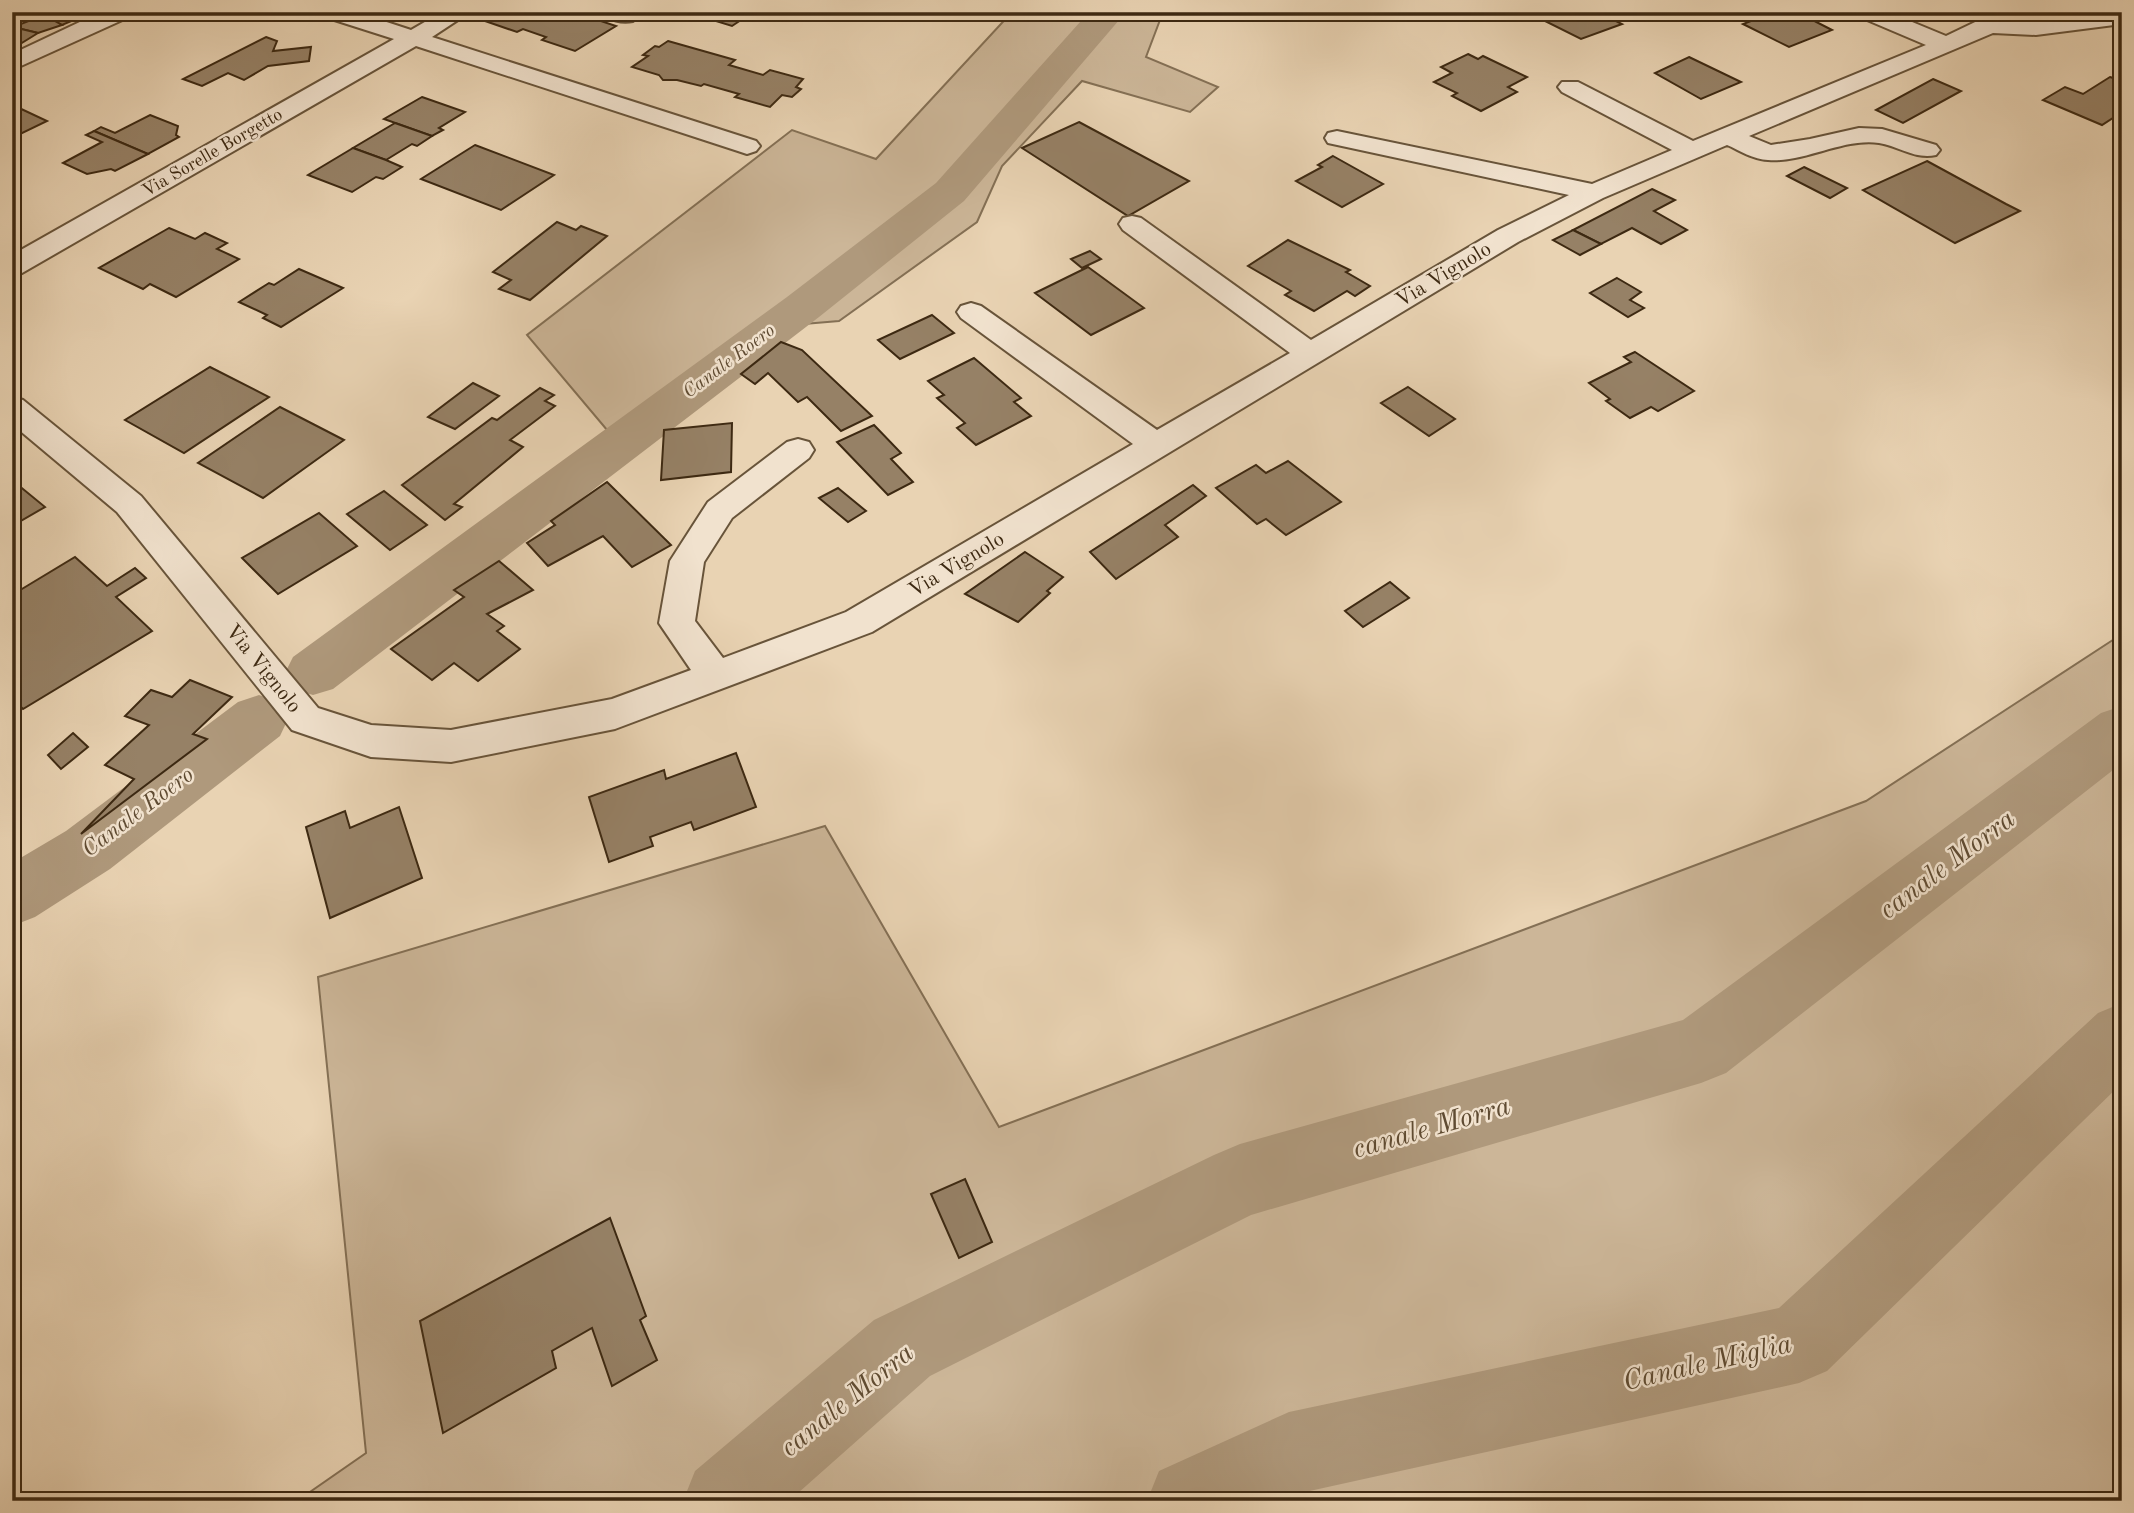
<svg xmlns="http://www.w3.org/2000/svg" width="2134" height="1513" font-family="'Old Standard TT',serif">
  <rect width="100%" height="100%" fill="#e9d3b3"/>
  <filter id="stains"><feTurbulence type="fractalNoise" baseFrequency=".00286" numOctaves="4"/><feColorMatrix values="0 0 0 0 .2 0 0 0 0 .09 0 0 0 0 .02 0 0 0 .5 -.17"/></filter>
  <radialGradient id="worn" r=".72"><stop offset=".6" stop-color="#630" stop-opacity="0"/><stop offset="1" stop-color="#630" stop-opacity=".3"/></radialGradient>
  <!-- green -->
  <g fill="#ccb698" stroke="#847055" stroke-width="2">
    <path d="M 1012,12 L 1163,12 L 1146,57 L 1218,87 L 1190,112 L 1082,81 L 1002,166 L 977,222 L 839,321 L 756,328 L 618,443 L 527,335 L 792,130 L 876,159 Z"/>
    <path d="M 2122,634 L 2122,1501 L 297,1501 L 366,1453 L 318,977 L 825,826 L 999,1127 L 1866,801 Z"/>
  </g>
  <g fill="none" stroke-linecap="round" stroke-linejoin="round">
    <!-- canal -->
    <g fill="#af997c" fill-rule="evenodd">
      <path d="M 1089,12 L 1126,12 L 964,201 L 819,317 L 333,689 L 313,695 L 293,689 L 285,673 L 293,657 L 787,297 L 936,183 Z"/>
      <path d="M 259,695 L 280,702 L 288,719 L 280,736 L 110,869 L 35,917 L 12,926 L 12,863 L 66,831 L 238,702 Z"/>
      <path d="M 2122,706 L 2122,763 L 1726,1073 L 1701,1083 L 1251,1215 L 930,1376 L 789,1501 L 683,1501 L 695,1471 L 874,1320 L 1214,1155 L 1240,1144 L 1683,1020 L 2101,713 Z"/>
      <path d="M 2122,1003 L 2122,1083 L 1827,1371 L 1799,1383 L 1296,1494 L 1282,1501 L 1147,1501 L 1159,1471 L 1289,1412 L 1779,1308 L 2098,1013 Z"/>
    </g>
  </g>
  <!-- building -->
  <g fill="#968166" stroke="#3d2912" stroke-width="2">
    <path d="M 50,12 L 93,12 L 62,25 L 44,15 Z"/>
    <path d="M 501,12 L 560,12 L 578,18 L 583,15 L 616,26 L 575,51 L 542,40 L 546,37 L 523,29 L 517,32 L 485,21 Z"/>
    <path d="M 701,12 L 753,12 L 732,26 L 706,18 L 711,15 Z"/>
    <path d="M 1560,12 L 1598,12 L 1622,24 L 1581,39 L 1543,20 Z"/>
    <path d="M 1767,12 L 1797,12 L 1832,30 L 1789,47 L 1743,24 L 1769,14 Z"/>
    <path d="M 44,15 L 62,25 L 38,33 L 13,27 Z"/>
    <path d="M 12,27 L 13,27 L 38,33 L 12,49 Z"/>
    <path d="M 266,37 L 277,41 L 273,51 L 311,47 L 309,61 L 268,66 L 244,80 L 228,73 L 202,86 L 183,79 Z"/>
    <path d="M 668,41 L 735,60 L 729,65 L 763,75 L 770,70 L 803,79 L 796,87 L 801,89 L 792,97 L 782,95 L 770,107 L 735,97 L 739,94 L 704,84 L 701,86 L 677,80 L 663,80 L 659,75 L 632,67 L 648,56 L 643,55 L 655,46 L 659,47 Z"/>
    <path d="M 1468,54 L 1478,59 L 1483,56 L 1527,77 L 1508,87 L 1517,92 L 1481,111 L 1452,96 L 1457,93 L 1434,82 L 1452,73 L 1441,67 Z"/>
    <path d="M 1689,57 L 1741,82 L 1701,99 L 1655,73 Z"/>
    <path d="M 2110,77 L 2122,81 L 2122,112 L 2102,125 L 2043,100 L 2065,87 L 2083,94 Z"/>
    <path d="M 1933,79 L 1961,91 L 1903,123 L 1876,110 Z"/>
    <path d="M 422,97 L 465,112 L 439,128 L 443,130 L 432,136 L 384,119 Z"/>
    <path d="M 17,107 L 47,121 L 12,138 L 12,110 Z"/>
    <path d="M 150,115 L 178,126 L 176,135 L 179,137 L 148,154 L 94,131 L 101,127 L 115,133 Z"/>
    <path d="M 1079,122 L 1189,181 L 1128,216 L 1022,148 Z"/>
    <path d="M 395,123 L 432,136 L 417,146 L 412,144 L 386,160 L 353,148 Z"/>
    <path d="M 94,131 L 148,154 L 115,171 L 111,169 L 87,174 L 63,163 L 102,142 L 86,135 Z"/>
    <path d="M 475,145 L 554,175 L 501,210 L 421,179 Z"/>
    <path d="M 353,148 L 386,160 L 402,167 L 383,179 L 376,177 L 352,192 L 308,175 Z"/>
    <path d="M 1333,156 L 1383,184 L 1342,207 L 1296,181 L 1322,167 L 1318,165 Z"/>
    <path d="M 1927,161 L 2006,204 L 2020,211 L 1955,243 L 1863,190 Z"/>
    <path d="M 1804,167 L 1847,188 L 1830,198 L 1787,176 Z"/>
    <path d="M 1652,189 L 1675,200 L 1654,211 L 1687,230 L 1661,244 L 1632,228 L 1601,244 L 1573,230 Z"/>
    <path d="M 557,222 L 576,230 L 581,226 L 607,236 L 530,300 L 499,289 L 511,280 L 493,272 Z"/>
    <path d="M 169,228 L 195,239 L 205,233 L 227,243 L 217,249 L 239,259 L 176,297 L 150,284 L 143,289 L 99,268 Z"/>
    <path d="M 1573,230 L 1601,244 L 1580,255 L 1553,240 Z"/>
    <path d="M 1288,240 L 1350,270 L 1346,272 L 1370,286 L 1355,296 L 1347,291 L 1314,311 L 1285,295 L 1291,291 L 1248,266 Z"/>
    <path d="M 1090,251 L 1101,259 L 1082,268 L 1071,259 Z"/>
    <path d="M 1088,267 L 1144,308 L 1091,335 L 1035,293 Z"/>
    <path d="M 299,269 L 343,288 L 281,327 L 263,318 L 267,315 L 239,302 L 269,283 L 274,285 Z"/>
    <path d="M 1617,278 L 1641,292 L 1630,300 L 1644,308 L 1628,317 L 1590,293 Z"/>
    <path d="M 932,315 L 954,333 L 900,359 L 878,340 Z"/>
    <path d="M 781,342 L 802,350 L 872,416 L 841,431 L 807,397 L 798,402 L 768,373 L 755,384 L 741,374 Z"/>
    <path d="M 1635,352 L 1694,391 L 1658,411 L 1651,407 L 1630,418 L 1606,401 L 1610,399 L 1589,383 L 1631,362 L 1624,357 Z"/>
    <path d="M 974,358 L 1021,398 L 1014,402 L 1031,416 L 976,445 L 957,428 L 965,423 L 937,398 L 944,395 L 928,381 Z"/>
    <path d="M 210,367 L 269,397 L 184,453 L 125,420 Z"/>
    <path d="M 473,383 L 499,396 L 455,429 L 428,417 Z"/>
    <path d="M 1408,387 L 1455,419 L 1429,436 L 1381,403 Z"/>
    <path d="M 540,388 L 554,395 L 545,401 L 555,406 L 510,440 L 523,447 L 454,504 L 462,507 L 445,520 L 402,485 L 492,418 L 497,420 Z"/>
    <path d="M 280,407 L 344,440 L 263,498 L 198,463 Z"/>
    <path d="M 732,423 L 731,472 L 661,480 L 664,430 Z"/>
    <path d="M 874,425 L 901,453 L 891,459 L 913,482 L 888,495 L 837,442 Z"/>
    <path d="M 1288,461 L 1341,502 L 1286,535 L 1266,519 L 1257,524 L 1216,488 L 1256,465 L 1266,473 Z"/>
    <path d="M 12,480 L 45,507 L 12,526 Z"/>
    <path d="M 607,482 L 671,545 L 632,567 L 603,536 L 548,566 L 527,543 L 555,525 L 551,521 Z"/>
    <path d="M 1193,485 L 1206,496 L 1165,525 L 1178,537 L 1116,579 L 1090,552 Z"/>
    <path d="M 838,488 L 866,511 L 848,522 L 819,498 Z"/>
    <path d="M 384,491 L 427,525 L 390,550 L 347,514 Z"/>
    <path d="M 319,513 L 357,546 L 278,594 L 242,558 Z"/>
    <path d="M 1025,552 L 1063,577 L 1047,591 L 1050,593 L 1018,622 L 965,594 Z"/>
    <path d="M 75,557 L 107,586 L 135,568 L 146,578 L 116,597 L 152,631 L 23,709 L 12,698 L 12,595 Z"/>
    <path d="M 499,561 L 533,590 L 487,614 L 504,626 L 497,631 L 520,649 L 478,681 L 454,663 L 432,680 L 391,649 L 464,597 L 454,590 Z"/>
    <path d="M 1390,582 L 1409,598 L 1363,627 L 1345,611 Z"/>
    <path d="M 190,680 L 232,697 L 193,734 L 207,739 L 81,834 L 134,779 L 105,765 L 149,725 L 125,716 L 151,690 L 172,697 Z"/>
    <path d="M 73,733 L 88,747 L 61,769 L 48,755 Z"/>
    <path d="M 736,753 L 756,807 L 694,830 L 691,822 L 650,837 L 653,846 L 609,862 L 589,797 L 664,770 L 666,779 Z"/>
    <path d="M 399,807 L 422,878 L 330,918 L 306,827 L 345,811 L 350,828 Z"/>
    <path d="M 965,1179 L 992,1242 L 959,1258 L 931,1194 Z"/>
    <path d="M 610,1218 L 646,1316 L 640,1320 L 657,1360 L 612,1386 L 592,1328 L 552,1351 L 556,1368 L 443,1433 L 420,1321 Z"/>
  </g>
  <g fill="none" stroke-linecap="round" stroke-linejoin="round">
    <defs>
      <g id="minor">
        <path d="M 101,12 L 132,12 L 129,17 L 12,70 L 12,54 Z"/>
        <path d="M 322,12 L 356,12 L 411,30 L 442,12 L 470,12 L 432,37 L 756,141 L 760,146 L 756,151 L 747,154 L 738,151 L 416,46 L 22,273 L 12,275 L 12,255 L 394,39 L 325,17 Z"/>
        <path d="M 602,12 L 634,12 L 636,16 L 633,21 C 623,23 608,21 602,12 Z"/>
        <path d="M 1857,12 L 1888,12 L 1946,36 L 1996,12 L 2023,12 L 2014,20 L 2036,21 L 2122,12 L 2122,24 L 2036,35 L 1993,33 L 1749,136 L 1771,145 L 1810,139 L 1859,128 L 1882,129 L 1936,145 L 1940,150 L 1936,155 C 1916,160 1898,146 1879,143 C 1842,138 1805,163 1768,160 C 1754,160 1739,150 1727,145 L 1603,198 L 1518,242 L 872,632 L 615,729 L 451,762 L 371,757 L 292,730 L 117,512 L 12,424 L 12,397 L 23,400 L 141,496 L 318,708 L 371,725 L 451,730 L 612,699 L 691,670 L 659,623 L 670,561 L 708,502 L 787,442 L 798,439 L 809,442 L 814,450 L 809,458 L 732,518 L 704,562 L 695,621 L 723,658 L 846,612 L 1133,444 L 961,318 L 957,312 L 961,306 L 971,303 L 981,306 L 1157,430 L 1290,353 L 1123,230 L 1119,224 L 1123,218 L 1132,216 L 1141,218 L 1311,340 L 1498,230 L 1569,195 L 1328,143 L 1325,138 L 1328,133 L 1337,131 L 1592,184 L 1672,150 L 1562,92 L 1558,87 L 1562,82 L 1578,82 L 1693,141 L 1926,45 L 1860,17 Z"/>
      </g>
    </defs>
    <!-- minor casing -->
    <use href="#minor" stroke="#68543a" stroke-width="4"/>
    <!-- minor -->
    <use href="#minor" fill="#f1e2ce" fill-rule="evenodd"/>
  </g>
  <g text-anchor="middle" stroke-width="5" stroke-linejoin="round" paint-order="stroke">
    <!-- far-street labels -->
    <g font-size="18" fill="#3d2912" stroke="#f1e2ce">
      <text transform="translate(212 152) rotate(-30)" y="6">Via Sorelle Borgetto</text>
    </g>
    <!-- far-water labels -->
    <g font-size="19" font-style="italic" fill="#5f4b32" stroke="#f1e2ce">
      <text transform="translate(728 360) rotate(-37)" y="7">Canale Roero</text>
    </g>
    <!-- street labels -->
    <g font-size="21" fill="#3d2912" stroke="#f1e2ce">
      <text transform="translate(1443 274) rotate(-31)" y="7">Via Vignolo</text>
      <text transform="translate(956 564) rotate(-31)" y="7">Via Vignolo</text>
      <text transform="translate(264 668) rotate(51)" y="7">Via Vignolo</text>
    </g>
    <!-- water labels -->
    <g font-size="23" font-style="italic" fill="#5f4b32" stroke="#f1e2ce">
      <text transform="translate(137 811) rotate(-37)" y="8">Canale Roero</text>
    </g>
    <!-- near-water labels -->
    <g font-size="28" font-style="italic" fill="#5f4b32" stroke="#f1e2ce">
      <text transform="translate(1946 863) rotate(-37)" y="10">canale Morra</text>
      <text transform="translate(1431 1126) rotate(-16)" y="10">canale Morra</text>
      <text transform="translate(1707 1361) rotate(-13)" y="10">Canale Miglia</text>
      <text transform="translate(846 1399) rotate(-39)" y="10">canale Morra</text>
    </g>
  </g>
  <!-- margin -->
  <rect width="2134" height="1513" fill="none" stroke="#e9d3b3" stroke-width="42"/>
  <rect x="14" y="14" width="2106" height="1485" fill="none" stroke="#3d2912" stroke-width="3.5"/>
  <rect x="21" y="21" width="2092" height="1471" fill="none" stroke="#3d2912" stroke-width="2"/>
  <rect width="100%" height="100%" filter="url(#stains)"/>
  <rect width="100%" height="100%" fill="url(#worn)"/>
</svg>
